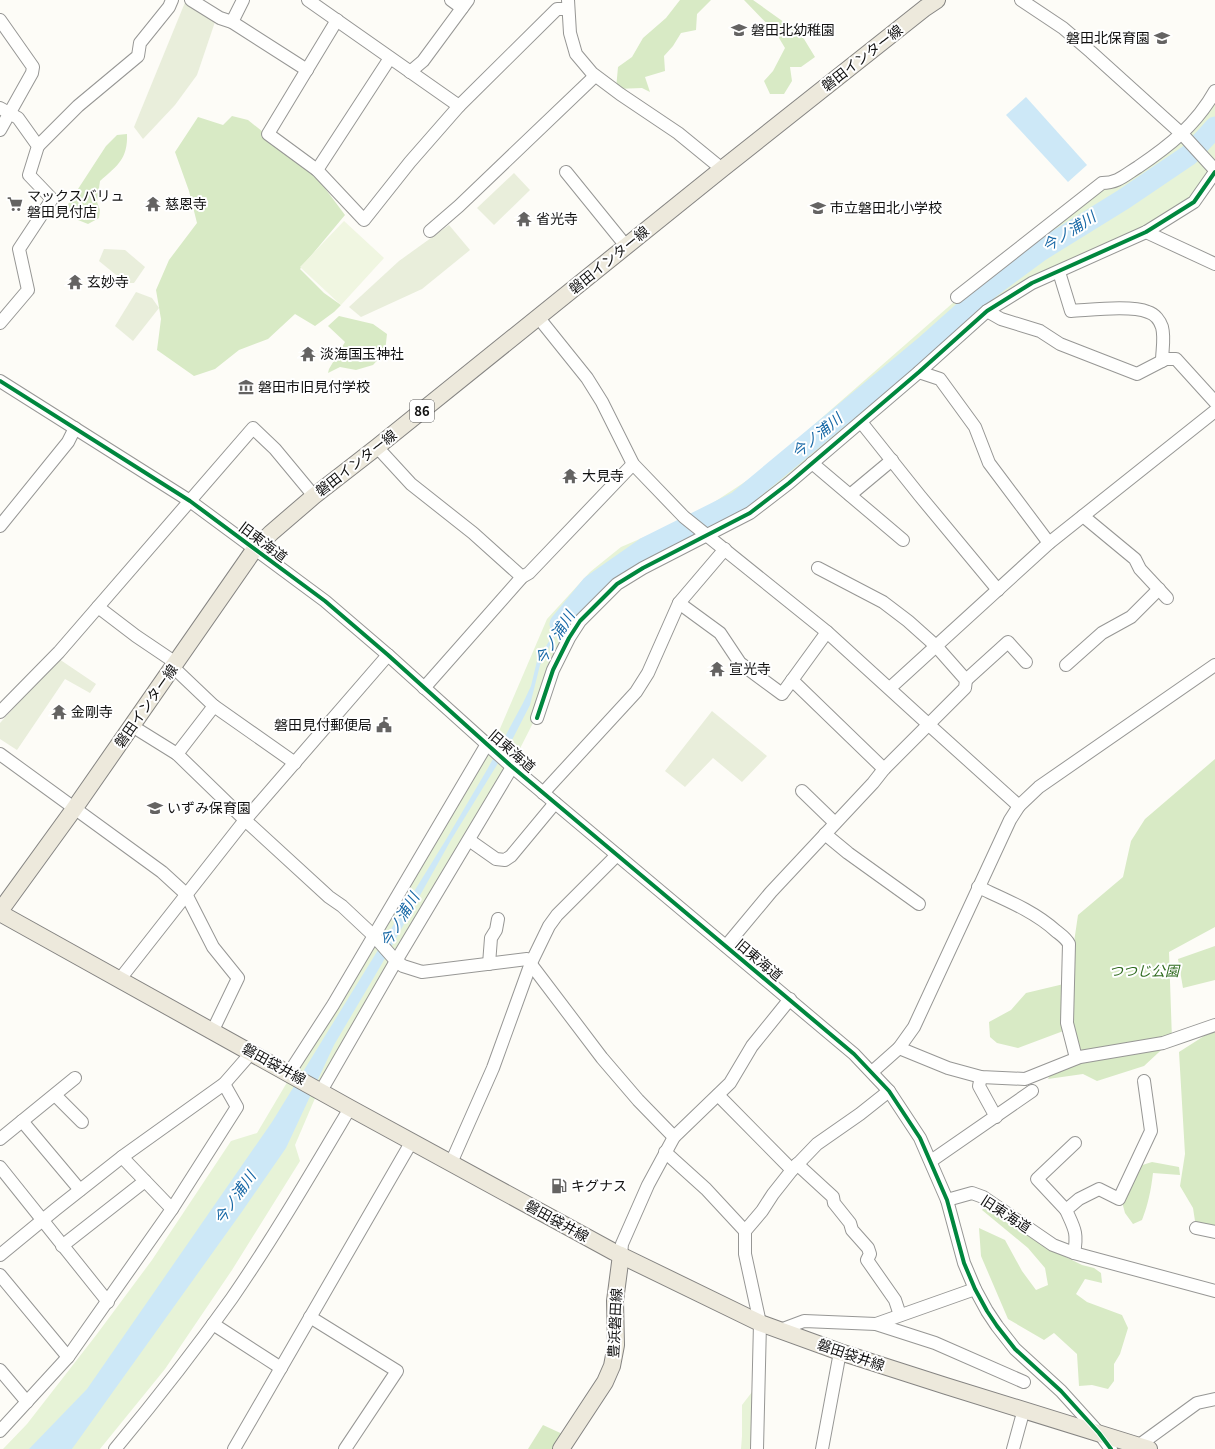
<svg xmlns="http://www.w3.org/2000/svg" width="1215" height="1449" font-family="Georgia,'Noto Sans JP',serif">
  <rect width="100%" height="100%" fill="#fdfcf7"/>
  <!-- green -->
  <g fill="#e7f3d7">
    <path d="M 1215,95 L 1215,172 L 1194,202 L 987,311 L 746,515 L 621,580 L 576,627 L 534,721 L 506,776 L 319,1089 L 295,1145 L 300,1161 L 232,1270 L 165,1369 L 100,1449 L 3,1449 L 27,1424 L 97,1334 L 152,1260 L 231,1141 L 257,1133 L 452,804 L 499,731 L 547,619 L 590,572 L 621,547 L 693,516 L 760,472 L 987,273 L 1070,213 L 1121,177 L 1172,149 Z"/>
    <path d="M 752,1392 L 752,1449 L 741,1449 L 742,1436 L 742,1405 Z"/>
  </g>
  <!-- forest -->
  <g fill="#d8eac5">
    <path d="M 680,0 L 711,0 L 697,14 L 696,30 L 681,33 L 673,46 L 664,56 L 665,71 L 645,77 L 650,92 L 642,88 L 616,89 L 618,67 L 632,57 L 643,38 L 666,18 Z"/>
    <path d="M 744,0 L 753,0 L 795,30 L 804,39 L 815,57 L 801,67 L 790,67 L 792,81 L 784,94 L 770,94 L 764,81 L 773,71 L 785,48 L 776,33 Z"/>
    <path d="M 232,116 L 248,120 L 312,171 L 345,215 L 300,269 L 324,293 L 341,305 L 334,312 L 315,326 L 295,314 L 268,339 L 239,350 L 215,369 L 194,376 L 157,350 L 161,319 L 156,290 L 169,260 L 197,223 L 189,191 L 175,152 L 198,117 L 223,125 Z"/>
    <path d="M 127,134 C 128,159 117,166 100,181 L 97,202 L 100,210 L 99,218 L 88,224 L 73,218 L 65,209 L 106,146 L 117,135 Z"/>
    <path d="M 339,316 L 373,324 L 387,334 L 385,352 L 373,365 L 356,370 L 340,367 L 328,373 L 329,369 L 345,342 L 328,326 Z"/>
    <path d="M 1215,759 L 1215,927 L 1169,952 L 1172,1040 L 1144,1066 L 1097,1081 L 1083,1074 L 1048,1079 L 1051,1073 L 1071,1060 L 1066,1030 L 1018,1048 L 997,1043 L 990,1037 L 989,1022 L 1011,1010 L 1026,993 L 1068,983 L 1078,915 L 1123,877 L 1131,841 L 1145,819 Z"/>
    <path d="M 1215,946 L 1215,980 L 1183,988 L 1178,959 Z"/>
    <path d="M 1215,1029 L 1215,1231 L 1212,1231 L 1195,1221 L 1193,1208 L 1180,1186 L 1185,1154 L 1179,1052 Z"/>
    <path d="M 1152,1162 L 1179,1167 L 1180,1175 L 1153,1173 C 1151,1190 1148,1205 1142,1220 L 1133,1224 L 1125,1213 L 1122,1202 L 1136,1167 Z"/>
    <path d="M 992,1195 L 1043,1238 L 1060,1254 L 1082,1265 L 1094,1268 L 1101,1273 L 1102,1283 L 1085,1279 L 1076,1294 L 1087,1302 L 1122,1315 L 1128,1328 L 1120,1354 L 1114,1364 L 1114,1381 L 1108,1389 L 1092,1385 L 1079,1386 L 1077,1354 L 1054,1333 L 1044,1340 L 1008,1319 L 981,1256 L 979,1228 L 1005,1240 L 1022,1271 L 1036,1290 L 1048,1285 L 1045,1268 L 1028,1248 L 982,1210 Z"/>
    <path d="M 543,1425 L 569,1437 L 561,1449 L 528,1449 Z"/>
  </g>
  <!-- cemetery -->
  <g fill="#e9eedb">
    <path d="M 186,0 L 217,16 L 197,75 L 175,105 L 143,139 L 134,127 Z"/>
    <path d="M 514,173 L 530,190 L 494,225 L 477,208 Z"/>
    <path d="M 449,225 L 470,250 L 422,289 L 361,317 L 349,307 L 399,261 Z"/>
    <path d="M 104,249 L 125,250 L 145,267 L 134,283 L 126,283 L 99,261 Z"/>
    <path d="M 136,292 L 152,298 L 159,308 L 133,341 L 115,326 Z"/>
    <path d="M 59,659 L 96,684 L 90,693 L 65,679 L 17,750 L 0,739 L 0,723 Z"/>
    <path d="M 712,711 L 767,756 L 742,782 L 713,758 L 685,787 L 665,771 Z"/>
  </g>
  <!-- pitch -->
  <path fill="#f0f6e1" d="M 344,221 L 384,258 L 341,305 L 300,267 Z"/>
  <!-- water -->
  <g fill="#cde8f7">
    <path d="M 1026,97 L 1087,165 L 1068,182 L 1006,115 Z"/>
    <path d="M 577,603 L 551,643 L 540,665 L 530,705 L 511,742 L 451,840 L 380,967 L 334,1045 L 286,1148 L 241,1213 L 72,1449 L 29,1449 L 87,1389 L 272,1122 L 447,838 L 488,768 L 523,703 L 531,686 L 537,661 L 568,610 Z"/>
  </g>
  <g fill="none" stroke-linecap="round" stroke-linejoin="round">
    <!-- river -->
    <path stroke="#cde8f7" stroke-width="21" d="M 560,624 L 592,585 L 645,548 L 737,502 L 925,346 L 990,288 L 1040,251 L 1124,199 L 1189,155 L 1207,136 L 1215,127"/>
    <defs>
      <g id="minor">
        <path d="M 191,0 L 220,18 L 232,22 L 307,70"/>
        <path d="M 308,0 L 459,106 L 557,9 L 568,9"/>
        <path d="M 451,0 L 462,8"/>
        <path d="M 568,0 L 570,33 L 576,54 L 592,73 L 620,94 L 678,133 L 722,169"/>
        <path d="M 1021,0 L 1063,28 L 1091,52 L 1184,136 L 1215,170"/>
        <path d="M 0,20 L 33,67 L 32,73 L 0,130"/>
        <path d="M 337,20 L 268,134 L 317,170 L 364,220 L 410,162 L 459,106"/>
        <path d="M 232,22 L 243,0"/>
        <path d="M 410,72 L 423,61 L 468,0"/>
        <path d="M 0,108 L 18,118 L 38,146 L 29,175 L 52,199 L 19,249 L 28,290 L 0,323"/>
        <path d="M 38,146 L 78,106 L 138,56 L 140,43 L 169,7 L 172,0"/>
        <path d="M 317,170 L 390,58"/>
        <path d="M 566,172 L 626,246"/>
        <path d="M 430,231 L 459,206 L 595,76"/>
        <path d="M 1146,232 L 1215,264"/>
        <path d="M 1059,272 L 1071,311 C 1091,310 1131,305 1148,312 C 1155,314 1160,321 1162,327 C 1165,338 1162,351 1162,361"/>
        <path d="M 957,297 L 1102,183 C 1118,183 1125,175 1138,167 C 1169,146 1196,125 1215,91"/>
        <path d="M 987,311 L 1001,319 L 1040,331 L 1060,344 L 1137,374 L 1166,359 L 1176,359 L 1215,402"/>
        <path d="M 538,317 L 587,378 L 602,402 L 633,464 L 684,517 L 827,632 L 928,724 L 1019,806"/>
        <path d="M 919,372 L 940,379 L 975,427 L 989,463 L 1049,543"/>
        <path d="M 0,381 L 190,501 L 325,601 L 388,655 L 510,765 L 854,1054 L 889,1091 L 920,1138 L 947,1200 L 964,1263 L 975,1289 L 987,1311 L 997,1326 L 1015,1349 L 1061,1391 L 1099,1433 L 1111,1449"/>
        <path d="M 861,422 L 920,496 L 998,590"/>
        <path d="M 377,447 L 411,484 L 473,533 L 522,577"/>
        <path d="M 812,463 L 903,540"/>
        <path d="M 850,495 L 892,460"/>
        <path d="M 1083,516 L 1135,559 L 1140,569 L 1167,598"/>
        <path d="M 0,526 L 68,442 L 75,428"/>
        <path d="M 679,603 L 720,633 L 740,663 L 782,694 L 827,632"/>
        <path d="M 98,607 L 136,636 L 176,663"/>
        <path d="M 1066,665 L 1102,633 L 1131,617 L 1159,589"/>
        <path d="M 173,667 L 214,706 L 295,763"/>
        <path d="M 792,680 L 884,769"/>
        <path d="M 966,680 L 1008,642 L 1026,662"/>
        <path d="M 424,688 L 522,577 L 529,573 L 633,464"/>
        <path d="M 890,688 L 1049,543 L 1215,411"/>
        <path d="M 0,712 L 59,652 L 253,428 L 275,449 L 314,496"/>
        <path d="M 537,718 L 553,670 L 569,638 L 580,621 L 617,584 L 643,568 L 750,513 L 789,483 L 919,372 L 987,311 L 1032,283 L 1146,232 L 1194,202 L 1215,172"/>
        <path d="M 132,726 L 177,754 L 245,820 L 329,897 L 342,906 L 374,936 L 396,961 L 403,966 L 422,972 L 527,959 L 602,1058 L 638,1100 L 674,1137"/>
        <path d="M 0,754 L 162,872 L 186,894 L 213,947 L 238,978 L 213,1030"/>
        <path d="M 177,754 L 214,706"/>
        <path d="M 802,791 L 835,823"/>
        <path d="M 543,793 L 636,692 L 648,673 L 679,603 L 725,549"/>
        <path d="M 825,834 L 848,853 L 919,904"/>
        <path d="M 469,840 L 496,859 L 505,860 L 511,856 L 555,803"/>
        <path d="M 978,887 C 1006,900 1034,911 1056,931 C 1061,935 1066,938 1069,944 L 1067,1023 L 1076,1058"/>
        <path d="M 726,946 L 771,892 L 873,783 L 884,769 L 965,688 L 966,680 L 936,646 L 908,621 L 883,602 L 818,568"/>
        <path d="M 489,964 L 491,938 L 496,930 L 498,919"/>
        <path d="M 120,979 L 245,820 L 388,655"/>
        <path d="M 899,1048 L 948,1068 L 981,1077 L 1025,1079 L 1080,1057 L 1163,1043 L 1215,1025"/>
        <path d="M 872,1072 L 899,1048 L 914,1027 L 1010,820 L 1019,806 L 1039,787 L 1215,665"/>
        <path d="M 289,1073 L 333,1005 L 487,744"/>
        <path d="M 981,1077 L 979,1086 L 996,1117"/>
        <path d="M 321,1091 L 396,961 L 512,767"/>
        <path d="M 55,1095 L 82,1122"/>
        <path d="M 718,1095 L 792,1170"/>
        <path d="M 22,1121 L 80,1190"/>
        <path d="M 0,1139 L 75,1078"/>
        <path d="M 665,1152 L 706,1189 L 745,1231 L 745,1254 L 760,1323 L 757,1449"/>
        <path d="M 122,1157 L 172,1209"/>
        <path d="M 931,1161 L 1032,1091"/>
        <path d="M 451,1163 L 493,1068 L 531,963 L 549,926 L 557,915 L 617,855"/>
        <path d="M 797,1164 L 833,1197 L 834,1203 L 850,1223 L 852,1230 L 868,1248 L 870,1254 L 867,1260 L 895,1300 L 900,1315"/>
        <path d="M 0,1167 L 108,1302"/>
        <path d="M 947,1200 L 972,1193 L 983,1197 L 1053,1245 L 1074,1253 L 1215,1291"/>
        <path d="M 1066,1210 L 1037,1179 L 1075,1143"/>
        <path d="M 1196,1228 L 1215,1232"/>
        <path d="M 745,1231 L 762,1211 L 773,1194 L 792,1170 L 817,1144 L 860,1114 L 889,1091"/>
        <path d="M 62,1246 L 145,1181"/>
        <path d="M 1074,1253 C 1078,1232 1074,1228 1066,1210 L 1079,1199 L 1099,1189 L 1119,1199 L 1151,1131 L 1144,1081"/>
        <path d="M 0,1255 L 56,1209 L 122,1157 L 224,1084 L 252,1052"/>
        <path d="M 621,1255 L 622,1244 L 648,1185 L 674,1137 L 730,1083 L 752,1046 L 790,999"/>
        <path d="M 0,1275 L 68,1357"/>
        <path d="M 310,1317 L 397,1371 L 345,1449"/>
        <path d="M 213,1324 L 281,1368"/>
        <path d="M 876,1324 L 935,1343 L 1024,1382"/>
        <path d="M 780,1330 L 804,1321 L 876,1324 L 975,1289"/>
        <path d="M 0,1370 L 27,1402"/>
        <path d="M 0,1431 L 68,1357 L 172,1209 L 237,1107 L 224,1084"/>
        <path d="M 1138,1446 L 1197,1403 L 1215,1399"/>
        <path d="M 115,1449 C 156,1400 195,1350 232,1298 C 274,1237 312,1172 350,1108"/>
        <path d="M 234,1449 L 412,1141"/>
        <path d="M 822,1449 L 840,1352"/>
        <path d="M 1013,1449 L 1024,1409"/>
      </g>
      <g id="major">
        <path d="M 0,911 L 74,809 L 254,550 L 271,533 L 314,496 L 377,447 L 722,169 L 925,8 L 937,0"/>
        <path d="M 0,913 L 350,1108 L 614,1252 L 760,1323 L 840,1352 L 946,1386 L 1149,1449"/>
        <path d="M 561,1449 L 605,1382 L 612,1366 L 616,1345 L 615,1301 L 621,1255"/>
      </g>
    </defs>
    <!-- minor casing -->
    <use href="#minor" stroke="#979795" stroke-width="14"/>
    <!-- major casing -->
    <use href="#major" stroke="#858482" stroke-width="18"/>
    <!-- minor -->
    <use href="#minor" stroke="#fffffe" stroke-width="12"/>
    <!-- major -->
    <use href="#major" stroke="#ede9dc" stroke-width="16"/>
    <defs>
      <g id="cycleway">
        <path d="M 0,381 L 190,501 L 325,601 L 388,655 L 510,765 L 854,1054 L 889,1091 L 920,1138 L 947,1200 L 964,1263 L 975,1289 L 987,1311 L 997,1326 L 1015,1349 L 1061,1391 L 1099,1433 L 1111,1449"/>
        <path d="M 537,718 L 553,670 L 569,638 L 580,621 L 617,584 L 643,568 L 750,513 L 789,483 L 919,372 L 987,311 L 1032,283 L 1146,232 L 1194,202 L 1215,172"/>
      </g>
    </defs>
    <!-- cycleway casing -->
    <use href="#cycleway" stroke="#fff" stroke-width="6"/>
    <!-- cycleway -->
    <use href="#cycleway" stroke="#00873e" stroke-width="4"/>
  </g>
  <!-- icons -->
  <defs>
    <symbol id="school-bare" viewBox="-9 -9 18 18"><path d="M0-5L7-2L0 1L-7-2ZM-4 1L0 2.5L4 1V4Q0 6-4 4Z" fill="#646362" stroke="#fff" stroke-width="2.5" paint-order="stroke"/></symbol>
    <symbol id="supermarket-bare" viewBox="-9 -9 18 18"><path d="M-6-5.5h2.5l.6 2H6L4.5 2H-2.5L-4.4-4H-6ZM-1.5 3.2a1.3 1.3 0 1 0 .1 0ZM3 3.2a1.3 1.3 0 1 0 .1 0Z" fill="#646362" stroke="#fff" stroke-width="2.5" paint-order="stroke"/></symbol>
    <symbol id="temple-bare" viewBox="-9 -9 18 18"><path d="M0-6L5-2H3V0L6.5 2.5H4V6H1.5V3h-3V6H-4V2.5H-6.5L-3 0V-2H-5Z" fill="#646362" stroke="#fff" stroke-width="2.5" paint-order="stroke"/></symbol>
    <symbol id="museum-bare" viewBox="-9 -9 18 18"><path d="M0-6L6-3V-2H-6V-3ZM-5-1h2V3h-2ZM-1-1h2V3h-2ZM3-1h2V3H3ZM-6 4H6V6H-6Z" fill="#646362" stroke="#fff" stroke-width="2.5" paint-order="stroke"/></symbol>
    <symbol id="civic-bare" viewBox="-9 -9 18 18"><path d="M-.6-6.5H3V-4.5H.6V-3L4-1V1h2V6H-6V1h2V-1L-.6-3ZM-1.2 2.5V6h2.4V2.5Z" fill="#646362" stroke="#fff" stroke-width="2.5" paint-order="stroke"/></symbol>
    <symbol id="fuel-bare" viewBox="-9 -9 18 18"><path d="M-5.5-6h7V0h2V4h1.3V-2.5L3-4.5l.8-.8L6-3V5H2.5V1h-1V6h-7ZM-4.2-4.7v3.2H.2V-4.7Z" fill="#646362" stroke="#fff" stroke-width="2.5" paint-order="stroke"/></symbol>
  </defs>
  <g fill-rule="evenodd">
    <use href="#school-bare" x="728" y="19" width="22" height="22"/>
    <use href="#school-bare" x="1151" y="27" width="22" height="22"/>
    <use href="#supermarket-bare" x="4" y="193" width="22" height="22"/>
    <use href="#temple-bare" x="142" y="193" width="22" height="22"/>
    <use href="#school-bare" x="807" y="197" width="22" height="22"/>
    <use href="#temple-bare" x="513" y="208" width="22" height="22"/>
    <use href="#temple-bare" x="64" y="271" width="22" height="22"/>
    <use href="#temple-bare" x="297" y="343" width="22" height="22"/>
    <use href="#museum-bare" x="235" y="376" width="22" height="22"/>
    <use href="#temple-bare" x="559" y="465" width="22" height="22"/>
    <use href="#temple-bare" x="706" y="658" width="22" height="22"/>
    <use href="#temple-bare" x="48" y="701" width="22" height="22"/>
    <use href="#civic-bare" x="373" y="714" width="22" height="22"/>
    <use href="#school-bare" x="144" y="797" width="22" height="22"/>
    <use href="#fuel-bare" x="548" y="1175" width="22" height="22"/>
  </g>
  <g text-anchor="middle" stroke-width="4" stroke-linejoin="round" paint-order="stroke">
    <!-- shield labels -->
    <rect fill="#fff" stroke="#585858" stroke-width="1" x="410" y="400" width="24" height="22" rx="3"/>
    <g font-size="13" font-weight="bold" fill="#111">
      <text x="422" y="416">86</text>
    </g>
    <!-- poi labels -->
    <g font-size="14" fill="#111" stroke="#fff" text-anchor="start">
      <text x="751" y="35">磐田北幼稚園</text>
      <text x="1150" y="43" text-anchor="end">磐田北保育園</text>
      <text x="27" y="201">マックスバリュ<tspan x="27" dy="16">磐田見付店</tspan></text>
      <text x="165" y="209">慈恩寺</text>
      <text x="830" y="213">市立磐田北小学校</text>
      <text x="536" y="224">省光寺</text>
      <text x="87" y="287">玄妙寺</text>
      <text x="320" y="359">淡海国玉神社</text>
      <text x="258" y="392">磐田市旧見付学校</text>
      <text x="582" y="481">大見寺</text>
      <text x="729" y="674">宣光寺</text>
      <text x="71" y="717">金剛寺</text>
      <text x="372" y="730" text-anchor="end">磐田見付郵便局</text>
      <text x="167" y="813">いずみ保育園</text>
      <text x="571" y="1191">キグナス</text>
    </g>
    <!-- street labels -->
    <g font-size="14" fill="#111" stroke="#fff">
      <text transform="translate(862 58) rotate(-38)" y="5">磐田インター線</text>
      <text transform="translate(609 260) rotate(-39)" y="5">磐田インター線</text>
      <text transform="translate(356 463) rotate(-38)" y="5">磐田インター線</text>
      <text transform="translate(263 542) rotate(37)" y="5">旧東海道</text>
      <text transform="translate(146 706) rotate(-55)" y="5">磐田インター線</text>
      <text transform="translate(512 751) rotate(41)" y="5">旧東海道</text>
      <text transform="translate(759 960) rotate(40)" y="5">旧東海道</text>
      <text transform="translate(274 1064) rotate(29)" y="5">磐田袋井線</text>
      <text transform="translate(1006 1214) rotate(33)" y="5">旧東海道</text>
      <text transform="translate(557 1221) rotate(29)" y="5">磐田袋井線</text>
      <text transform="translate(615 1323) rotate(-87)" y="5">豊浜磐田線</text>
      <text transform="translate(851 1355) rotate(19)" y="5">磐田袋井線</text>
    </g>
    <!-- park labels -->
    <g font-size="14" font-style="italic" fill="#2f6b1f" stroke="#fff">
      <text x="1144" y="976">つつじ公園</text>
    </g>
    <!-- water labels -->
    <g font-size="15" font-style="italic" fill="#1768a6" stroke="#fff">
      <text transform="translate(1069 232) rotate(-33)" y="5">今ノ浦川</text>
      <text transform="translate(817 436) rotate(-40)" y="5">今ノ浦川</text>
      <text transform="translate(555 638) rotate(-58)" y="5">今ノ浦川</text>
      <text transform="translate(400 920) rotate(-59)" y="5">今ノ浦川</text>
      <text transform="translate(235 1198) rotate(-55)" y="5">今ノ浦川</text>
    </g>
  </g>
</svg>
